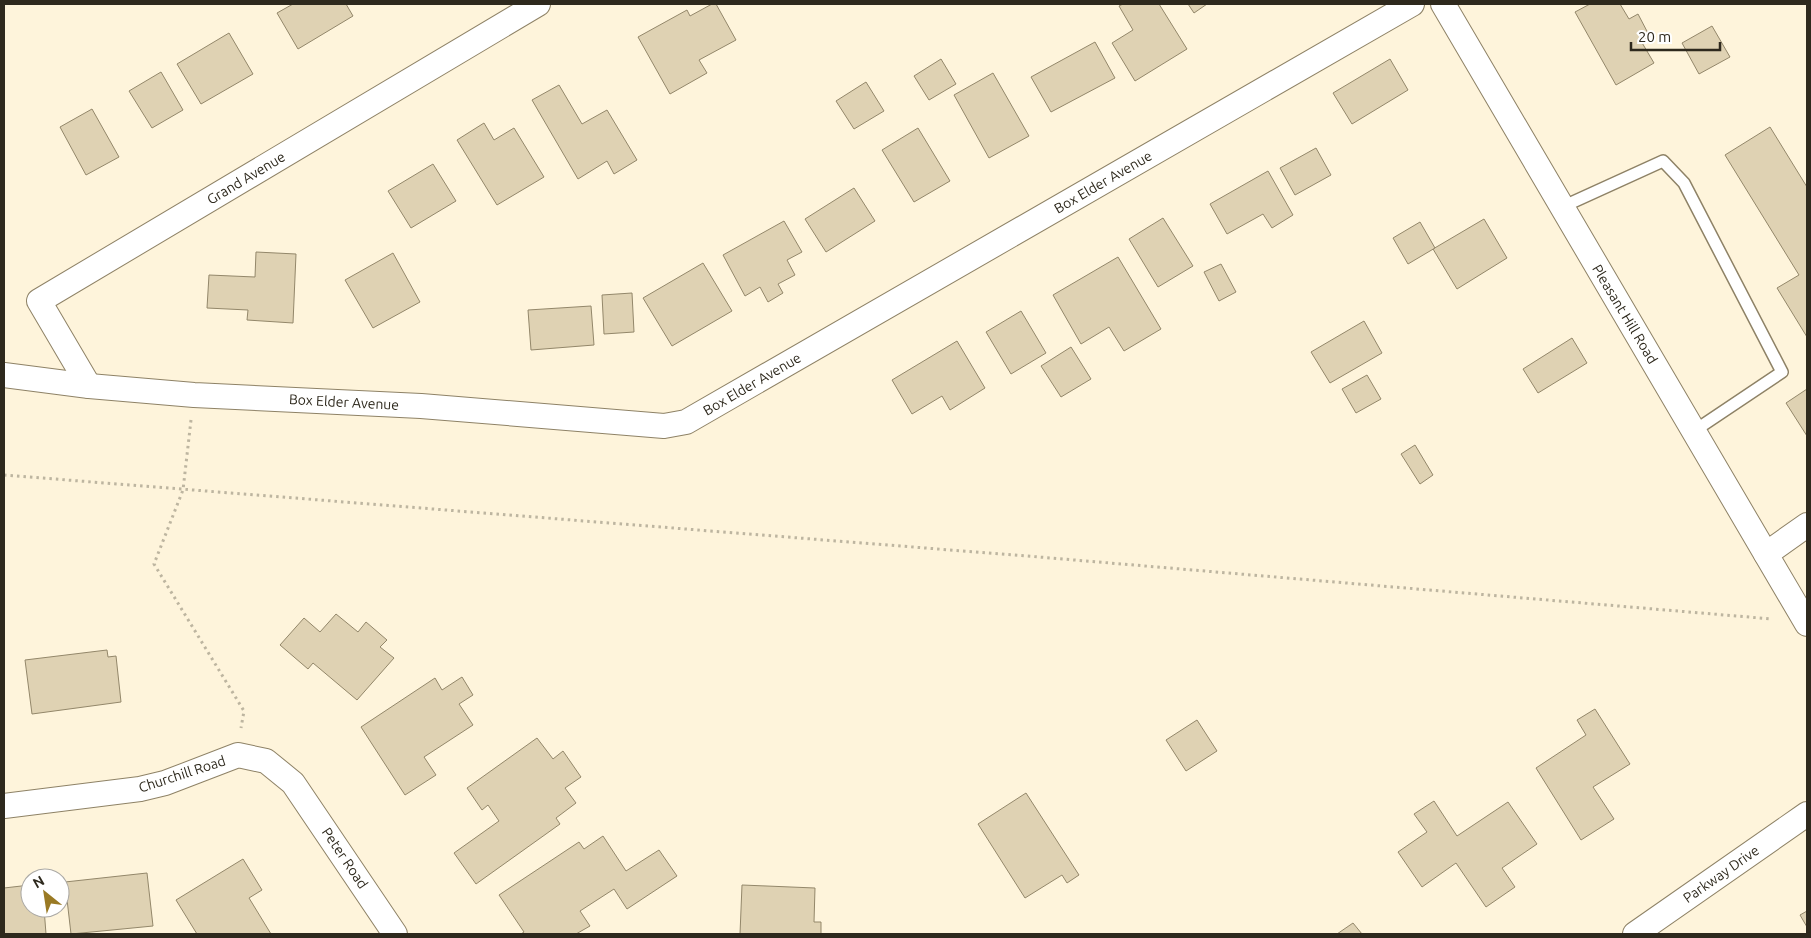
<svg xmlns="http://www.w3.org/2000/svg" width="1811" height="938" font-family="Ubuntu,sans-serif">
  <rect width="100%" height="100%" fill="#fef4db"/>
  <!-- building -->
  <g fill="#dfd2b3" stroke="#93876a">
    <path d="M 293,4 L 346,4 L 353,16 L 298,49 L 277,13 Z"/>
    <path d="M 712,4 L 716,4 L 736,40 L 699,60 L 707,73 L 670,94 L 638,37 L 687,10 L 690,16 Z"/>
    <path d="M 1123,4 L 1159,4 L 1187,49 L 1135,81 L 1112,43 L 1133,30 L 1119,6 Z"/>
    <path d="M 1188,4 L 1207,4 L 1194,13 Z"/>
    <path d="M 1590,4 L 1620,4 L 1629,19 L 1638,14 L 1650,37 L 1641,41 L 1654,63 L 1616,85 L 1575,12 Z"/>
    <path d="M 1712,26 L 1730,57 L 1699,74 L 1682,43 Z"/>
    <path d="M 229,33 L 253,74 L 201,104 L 177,64 Z"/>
    <path d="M 1095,42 L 1115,78 L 1051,112 L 1031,77 Z"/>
    <path d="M 941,59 L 956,84 L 929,100 L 914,76 Z"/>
    <path d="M 1390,59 L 1408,90 L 1352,124 L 1333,93 Z"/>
    <path d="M 161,72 L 183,110 L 152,128 L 129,91 Z"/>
    <path d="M 993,73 L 1029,136 L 989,158 L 954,95 Z"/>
    <path d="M 866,82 L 884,111 L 854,129 L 836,101 Z"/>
    <path d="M 559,85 L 582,124 L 607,110 L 637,160 L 614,174 L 607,161 L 578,179 L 532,100 Z"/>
    <path d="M 92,109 L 119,157 L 86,175 L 60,127 Z"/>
    <path d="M 484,123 L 494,140 L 514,128 L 544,177 L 497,205 L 457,140 Z"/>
    <path d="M 1770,127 L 1807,187 L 1807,337 L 1777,288 L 1799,275 L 1725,155 Z"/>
    <path d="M 918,128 L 950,181 L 914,202 L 882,150 Z"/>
    <path d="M 1316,148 L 1331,175 L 1295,195 L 1280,168 Z"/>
    <path d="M 433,164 L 456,201 L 411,228 L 388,191 Z"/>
    <path d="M 1268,171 L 1293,215 L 1272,228 L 1263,214 L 1227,234 L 1210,204 Z"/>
    <path d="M 854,188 L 875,221 L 826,252 L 805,219 Z"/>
    <path d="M 1163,218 L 1193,266 L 1158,287 L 1129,239 Z"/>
    <path d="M 1484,219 L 1507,258 L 1457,289 L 1433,249 Z"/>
    <path d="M 784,221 L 802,252 L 787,260 L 795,275 L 778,284 L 783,293 L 768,302 L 760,287 L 745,296 L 723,255 Z"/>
    <path d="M 1420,222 L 1435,248 L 1408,264 L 1393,238 Z"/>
    <path d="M 256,252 L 296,254 L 293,323 L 247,320 L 248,310 L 207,308 L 209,275 L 255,277 Z"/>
    <path d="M 393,253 L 420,302 L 373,328 L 345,280 Z"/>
    <path d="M 1118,257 L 1161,329 L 1124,351 L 1109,327 L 1081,344 L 1053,295 Z"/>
    <path d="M 703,263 L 732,311 L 672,346 L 643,298 Z"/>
    <path d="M 1221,264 L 1236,292 L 1219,301 L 1204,272 Z"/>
    <path d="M 632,293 L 634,332 L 604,334 L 602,295 Z"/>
    <path d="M 591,306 L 594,345 L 531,350 L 528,310 Z"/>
    <path d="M 1021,311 L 1046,353 L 1011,374 L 986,332 Z"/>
    <path d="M 1364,321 L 1382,353 L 1330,383 L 1311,352 Z"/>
    <path d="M 1572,338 L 1587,363 L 1538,393 L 1523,369 Z"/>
    <path d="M 957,341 L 985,388 L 950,410 L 942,396 L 912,414 L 892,380 Z"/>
    <path d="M 1071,347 L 1091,379 L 1061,397 L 1041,366 Z"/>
    <path d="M 1367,375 L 1381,399 L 1356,413 L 1342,389 Z"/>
    <path d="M 1807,389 L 1807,436 L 1786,403 Z"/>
    <path d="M 1415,445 L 1433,475 L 1420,484 L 1401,454 Z"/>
    <path d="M 336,614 L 358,632 L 366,622 L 387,640 L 380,647 L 394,658 L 357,700 L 313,663 L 308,669 L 280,645 L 304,618 L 320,632 Z"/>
    <path d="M 107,650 L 108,657 L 116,656 L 121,702 L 32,714 L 25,660 Z"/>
    <path d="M 462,677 L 473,695 L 459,704 L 473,725 L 424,757 L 436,775 L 405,795 L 361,727 L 435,678 L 442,690 Z"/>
    <path d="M 1595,709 L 1630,764 L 1593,787 L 1614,819 L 1581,840 L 1536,768 L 1586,735 L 1577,720 Z"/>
    <path d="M 1197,720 L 1217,751 L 1186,771 L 1166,740 Z"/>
    <path d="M 537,738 L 553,759 L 563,751 L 581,777 L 565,788 L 576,803 L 556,818 L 560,824 L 476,884 L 454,853 L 499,821 L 488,805 L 482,810 L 467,788 Z"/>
    <path d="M 1026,793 L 1079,875 L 1067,883 L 1062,875 L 1025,898 L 978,824 Z"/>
    <path d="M 1434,801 L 1457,836 L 1508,802 L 1537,844 L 1502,868 L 1515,887 L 1486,907 L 1456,863 L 1422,887 L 1398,852 L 1427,832 L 1414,814 Z"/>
    <path d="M 603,836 L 626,871 L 659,850 L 677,876 L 627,909 L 614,889 L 580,911 L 590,926 L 576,934 L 521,934 L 524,932 L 499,895 L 579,842 L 584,849 Z"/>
    <path d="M 243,859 L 262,890 L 249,898 L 271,934 L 197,934 L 176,900 Z"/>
    <path d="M 147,873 L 153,926 L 71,934 L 65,882 Z"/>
    <path d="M 30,885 L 30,908 L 44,908 L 46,934 L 4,934 L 4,888 Z"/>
    <path d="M 742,885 L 815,888 L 814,922 L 821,922 L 821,934 L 740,934 Z"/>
    <path d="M 1807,911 L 1807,927 L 1800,915 Z"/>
    <path d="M 1353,923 L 1362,934 L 1337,934 Z"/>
  </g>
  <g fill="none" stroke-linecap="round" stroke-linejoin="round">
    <defs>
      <path id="service" d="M 1562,207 L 1663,161 L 1684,183 L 1782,372 L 1694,431"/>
      <g id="minor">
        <path d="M 1443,4 L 1807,624"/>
        <path d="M 4,375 L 89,386 L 194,395 L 421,406 L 664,426 L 686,422 L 1412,4"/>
        <path d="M 89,386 L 39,301 L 538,4"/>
        <path d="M 1766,554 L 1807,525"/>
        <path d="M 4,806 L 140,789 L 165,783 L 238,755 L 266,761 L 293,783 L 395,934"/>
        <path d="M 1635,934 L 1807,814"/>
      </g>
    </defs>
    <!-- service casing -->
    <use href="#service" stroke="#8e8266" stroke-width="14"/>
    <!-- minor casing -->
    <use href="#minor" stroke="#8e8266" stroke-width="26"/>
    <!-- path -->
    <g stroke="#bdb5a0" stroke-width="3" stroke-dasharray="2.5 4" stroke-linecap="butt">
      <path d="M 191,420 L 183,490 L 154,564 L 244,711 L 241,728"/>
      <path d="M 4,475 L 1039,557 L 1772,619"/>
    </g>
    <!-- service -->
    <use href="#service" stroke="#fff" stroke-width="11"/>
    <!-- minor -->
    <use href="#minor" stroke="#fff" stroke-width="24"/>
  </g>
  <g text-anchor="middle" stroke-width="5" stroke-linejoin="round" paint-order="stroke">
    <!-- street labels -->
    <g font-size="14" fill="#2e291d" stroke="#fff">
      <text transform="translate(246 178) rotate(-31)" y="5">Grand Avenue</text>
      <text transform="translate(1103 182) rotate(-30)" y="5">Box Elder Avenue</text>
      <text transform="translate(1625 314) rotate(59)" y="5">Pleasant Hill Road</text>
      <text transform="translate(752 384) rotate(-30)" y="5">Box Elder Avenue</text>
      <text transform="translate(344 402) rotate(3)" y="5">Box Elder Avenue</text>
      <text transform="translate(182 774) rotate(-18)" y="5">Churchill Road</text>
      <text transform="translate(345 858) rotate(56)" y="5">Peter Road</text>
      <text transform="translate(1721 874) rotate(-35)" y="5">Parkway Drive</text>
    </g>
  </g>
  <!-- border -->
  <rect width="1811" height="938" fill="none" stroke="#2e291d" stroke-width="10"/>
  <!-- north arrow -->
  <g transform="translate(45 893) rotate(330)"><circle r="24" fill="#ffffff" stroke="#aba9a5"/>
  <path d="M0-4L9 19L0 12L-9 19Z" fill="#9a7a24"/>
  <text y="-8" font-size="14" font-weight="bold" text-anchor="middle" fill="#2e291d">N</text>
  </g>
  <!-- scale -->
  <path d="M1631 42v8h89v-8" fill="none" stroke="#2e291d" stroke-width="2.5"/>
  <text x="1638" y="42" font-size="15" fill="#2e291d" stroke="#ffffff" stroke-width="4" paint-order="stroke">20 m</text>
</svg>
